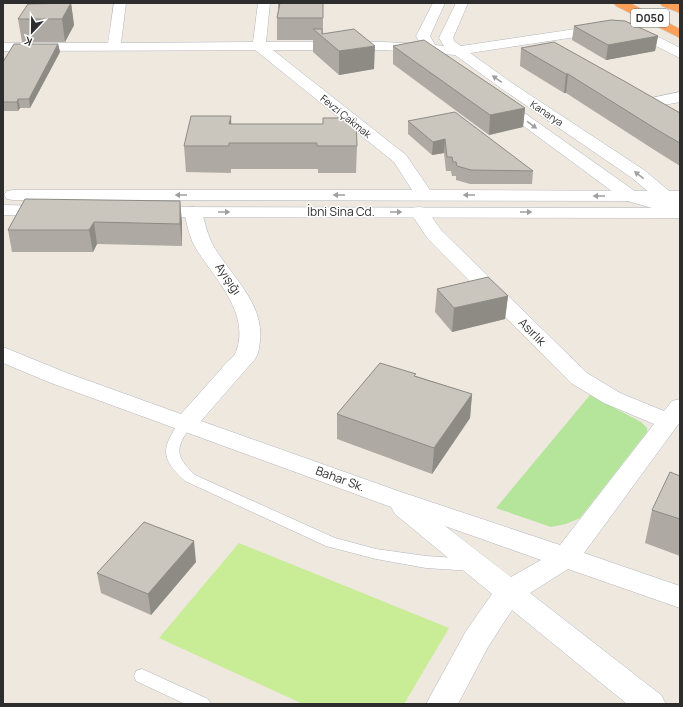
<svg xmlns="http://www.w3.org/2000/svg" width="683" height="707" font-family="Manrope,sans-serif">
  <rect width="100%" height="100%" fill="#eee8df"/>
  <!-- green -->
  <path fill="#b5e59b" d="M 590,395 L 641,422 L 647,428 L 647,432 L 580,518 L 566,524 L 551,527 L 496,508 Z"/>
  <!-- pitch -->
  <path fill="#c9ec97" d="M 239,543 L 449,628 L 404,704 L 303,704 L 159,638 Z"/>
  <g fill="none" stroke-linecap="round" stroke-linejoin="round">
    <defs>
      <g id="lane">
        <path d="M 186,419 L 191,420 L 193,423 C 177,446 172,454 195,475 L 335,538 L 376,549 L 426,556 L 472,559 L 477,561 L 480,565 L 477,569 L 472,571 L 426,568 L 376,559 L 326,546 L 185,481 C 168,465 159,454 173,432 C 176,426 180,421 186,419 Z"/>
        <path d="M 142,669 L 208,699 L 211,704 L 185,704 L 136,681 L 134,676 L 136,671 Z"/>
      </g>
      <g id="street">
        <path d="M 114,3 L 126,3 L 121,43 L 253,42 L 258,3 L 270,3 L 266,42 L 384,42 L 421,44 L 416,36 L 433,3 L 445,3 L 430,36 L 435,45 L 444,46 L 439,38 L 456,3 L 468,3 L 453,38 L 455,42 L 461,46 L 609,24 C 636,25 657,36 680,48 L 680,58 L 634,35 L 609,32 L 470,53 L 512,83 L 644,170 L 680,200 L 680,216 L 624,200 L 495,105 L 492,102 L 495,99 L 500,97 L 505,99 L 636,192 L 656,198 L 632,178 L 502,89 L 455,55 L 443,54 L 445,57 L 443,60 C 435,62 432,59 426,53 L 384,50 L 3,51 L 3,43 L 108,43 Z"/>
        <path d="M 680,92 L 680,102 L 642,109 L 637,107 L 634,104 L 637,101 Z"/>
        <path d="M 193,207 L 199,208 L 202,212 C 205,224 208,236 214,247 C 232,277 264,303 260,341 C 259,348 259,353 255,359 L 201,421 L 401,492 L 560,545 L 654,424 L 604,403 L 571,383 L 428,239 L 410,212 L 413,208 L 419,207 L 425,208 L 442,231 L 587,373 L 620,393 L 664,411 L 672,401 L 680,399 L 680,422 L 584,553 L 680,586 L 680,608 L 568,569 L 530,593 L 661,695 L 666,704 L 627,704 L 512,610 L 488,647 L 458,704 L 426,704 L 466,631 L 492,594 L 395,514 L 391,507 L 51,383 L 3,363 L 3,347 L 67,373 L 181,414 C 195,398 209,383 222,368 C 226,363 234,357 236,352 C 251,312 213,277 195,247 C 189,236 187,224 184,212 L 187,208 ZM 445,526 L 541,560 L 511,577 Z"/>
      </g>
      <g id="secondary">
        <path d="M 259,42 L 264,43 L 406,155 L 430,190 L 680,191 L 680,201 L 13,200 L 7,199 L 4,195 L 7,191 L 13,190 L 412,190 L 394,162 L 254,49 L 252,46 L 254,43 Z"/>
        <path d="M 3,205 L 48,206 L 54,207 L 57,211 L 54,215 L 48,216 L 3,215 Z"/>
        <path d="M 150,207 L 680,208 L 680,218 L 150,217 L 144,216 L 141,212 L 144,208 Z"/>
      </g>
      <g id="highway">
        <path d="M 614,3 L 630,3 L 680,29 L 680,38 L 616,6 Z"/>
        <path d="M 660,3 L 680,4 L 680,13 L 662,6 Z"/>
      </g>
    </defs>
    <!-- lane casing -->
    <use href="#lane" stroke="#b3b6c0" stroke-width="1"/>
    <!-- street casing -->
    <use href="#street" stroke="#b3b6c0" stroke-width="1"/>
    <!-- secondary casing -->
    <use href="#secondary" stroke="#b3b6c0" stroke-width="1"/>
    <!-- highway casing -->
    <use href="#highway" stroke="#c8c8c8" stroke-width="1"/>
    <!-- lane -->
    <use href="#lane" fill="#fff" fill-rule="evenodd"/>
    <!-- street -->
    <use href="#street" fill="#fff" fill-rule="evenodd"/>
    <!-- secondary -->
    <use href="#secondary" fill="#fff" fill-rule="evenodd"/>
    <!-- highway -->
    <use href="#highway" fill="#ffa059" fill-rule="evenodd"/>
  </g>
  <!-- wall -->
  <g fill="#aeaaa3">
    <path d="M 71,3 L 74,25 L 65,42 L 22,42 L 18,19 Z"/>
    <path d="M 278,3 L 323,3 L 323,34 L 374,69 L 339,75 L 313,52 L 313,40 L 277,40 L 277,18 L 278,10 Z"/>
    <path d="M 574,26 L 658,36 L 655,51 L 606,60 L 572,40 Z"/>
    <path d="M 58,44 L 60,52 L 30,108 L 20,108 L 18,111 L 3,111 L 3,62 Z"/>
    <path d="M 393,46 L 525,108 L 523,127 L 489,135 L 393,64 Z"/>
    <path d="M 521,48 L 680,113 L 680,166 L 656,151 L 566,93 L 564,93 L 520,66 Z"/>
    <path d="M 408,121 L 533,171 L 532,184 L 470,184 L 456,180 L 456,176 L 452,176 L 451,171 L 446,171 L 444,153 L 432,155 L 408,134 Z"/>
    <path d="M 231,124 L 357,146 L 356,173 L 318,173 L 318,169 L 231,169 L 231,173 L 186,172 L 184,146 Z"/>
    <path d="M 25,199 L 182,222 L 182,246 L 97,244 L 93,252 L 12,252 L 8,230 Z"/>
    <path d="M 437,289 L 508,296 L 505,319 L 452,332 L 435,312 Z"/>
    <path d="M 416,376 L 472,394 L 470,418 L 432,474 L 337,439 L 337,414 Z"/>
    <path d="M 680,476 L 680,556 L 645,543 L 652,510 Z"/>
    <path d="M 196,562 L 151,615 L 101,593 L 97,573 Z"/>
  </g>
  <!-- shaded-wall -->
  <g fill="#8d8b84">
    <path d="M 71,3 L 74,25 L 65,42 L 62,19 Z"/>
    <path d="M 658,36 L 655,51 L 606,60 L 608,45 Z"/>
    <path d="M 58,44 L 60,52 L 30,108 L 29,99 Z"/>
    <path d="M 375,46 L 374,69 L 339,75 L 339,51 Z"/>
    <path d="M 566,74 L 568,74 L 566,93 L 564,93 Z"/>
    <path d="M 18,99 L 20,108 L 18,111 L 17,102 Z"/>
    <path d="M 525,108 L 523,127 L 489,135 L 490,115 Z"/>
    <path d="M 231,116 L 232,142 L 229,124 Z"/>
    <path d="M 445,139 L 444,153 L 432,155 L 433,142 Z"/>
    <path d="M 180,201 L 182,222 L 182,246 L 180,224 Z"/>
    <path d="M 94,222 L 97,244 L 93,252 L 89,230 Z"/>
    <path d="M 508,296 L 505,319 L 452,332 L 454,308 Z"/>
    <path d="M 472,394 L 470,418 L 432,474 L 434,448 Z"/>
    <path d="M 194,541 L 196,562 L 151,615 L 148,594 Z"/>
  </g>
  <!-- building -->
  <g fill="#cac6bd" stroke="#8d8b84">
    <path d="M 71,3 L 62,19 L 18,19 L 28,4 Z"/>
    <path d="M 280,3 L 323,3 L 323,18 L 277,18 Z"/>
    <path d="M 611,20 L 625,21 L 658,36 L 608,45 L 574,26 Z"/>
    <path d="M 313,29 L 322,29 L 322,34 L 354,29 L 375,46 L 339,51 Z"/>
    <path d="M 424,40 L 525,108 L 490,115 L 393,46 Z"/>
    <path d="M 554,42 L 624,81 L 680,113 L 680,143 L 659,131 L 568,74 L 566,74 L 521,48 Z"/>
    <path d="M 14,44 L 58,44 L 29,99 L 18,99 L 17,102 L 3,102 L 3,62 Z"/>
    <path d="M 455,112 L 533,171 L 471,170 L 457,166 L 456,162 L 453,162 L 452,157 L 447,157 L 445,139 L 433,142 L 408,121 Z"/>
    <path d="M 191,116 L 231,116 L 229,124 L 323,124 L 323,118 L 356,118 L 357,146 L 317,146 L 317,143 L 229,143 L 229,146 L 184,146 Z"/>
    <path d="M 25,199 L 180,201 L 180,224 L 94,222 L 89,230 L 8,230 Z"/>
    <path d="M 488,277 L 508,296 L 454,308 L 437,289 Z"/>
    <path d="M 380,363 L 416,374 L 414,376 L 472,394 L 434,448 L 337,414 Z"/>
    <path d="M 670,472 L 680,476 L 680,519 L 652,510 Z"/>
    <path d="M 144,522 L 194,541 L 148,594 L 97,573 Z"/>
  </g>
  <!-- one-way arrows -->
  <defs><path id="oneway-solid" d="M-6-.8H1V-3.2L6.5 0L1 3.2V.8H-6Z"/></defs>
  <g fill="#a0a0a0">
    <use href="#oneway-solid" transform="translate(497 79) rotate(-145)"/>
    <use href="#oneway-solid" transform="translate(532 125) rotate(36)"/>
    <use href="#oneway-solid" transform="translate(639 175) rotate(-142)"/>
    <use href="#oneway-solid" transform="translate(181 195) rotate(-180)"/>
    <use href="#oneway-solid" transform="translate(339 195) rotate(-180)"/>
    <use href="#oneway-solid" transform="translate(469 195) rotate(-180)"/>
    <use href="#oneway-solid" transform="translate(599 196) rotate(-180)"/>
    <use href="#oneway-solid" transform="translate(224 212)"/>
    <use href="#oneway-solid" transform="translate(396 212)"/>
    <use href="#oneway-solid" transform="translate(526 212)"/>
  </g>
  <g text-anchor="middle" stroke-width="3" stroke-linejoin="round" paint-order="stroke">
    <!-- far-street labels -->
    <g font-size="10" fill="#2d2d2d" stroke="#fff">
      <text transform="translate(547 113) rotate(34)" y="4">Kanarya</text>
      <text transform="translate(346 116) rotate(39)" y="4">Fevzi Çakmak</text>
    </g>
    <!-- shield labels -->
    <rect fill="#fff" stroke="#6c6c6c" stroke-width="1" x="631" y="9" width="38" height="18" rx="3"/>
    <g font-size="11" font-weight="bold" fill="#2d2d2d">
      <text x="650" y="22">D050</text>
    </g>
    <!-- street labels -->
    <g font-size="12" fill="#2d2d2d" stroke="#fff">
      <text x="341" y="216">İbni Sina Cd.</text>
      <text transform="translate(228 279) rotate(56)" y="4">Ayışığı</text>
      <text transform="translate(532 332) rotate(45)" y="4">Asırlık</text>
      <text transform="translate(340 479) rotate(20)" y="4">Bahar Sk.</text>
    </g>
  </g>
  <!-- border -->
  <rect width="683" height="707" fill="none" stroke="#2d2d2d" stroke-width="8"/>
  <!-- north arrow -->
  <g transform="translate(32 32) rotate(202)" stroke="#ffffff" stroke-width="3" paint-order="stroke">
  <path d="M0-3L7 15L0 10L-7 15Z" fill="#2d2d2d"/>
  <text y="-6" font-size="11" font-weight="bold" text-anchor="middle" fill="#2d2d2d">K</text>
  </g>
</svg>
